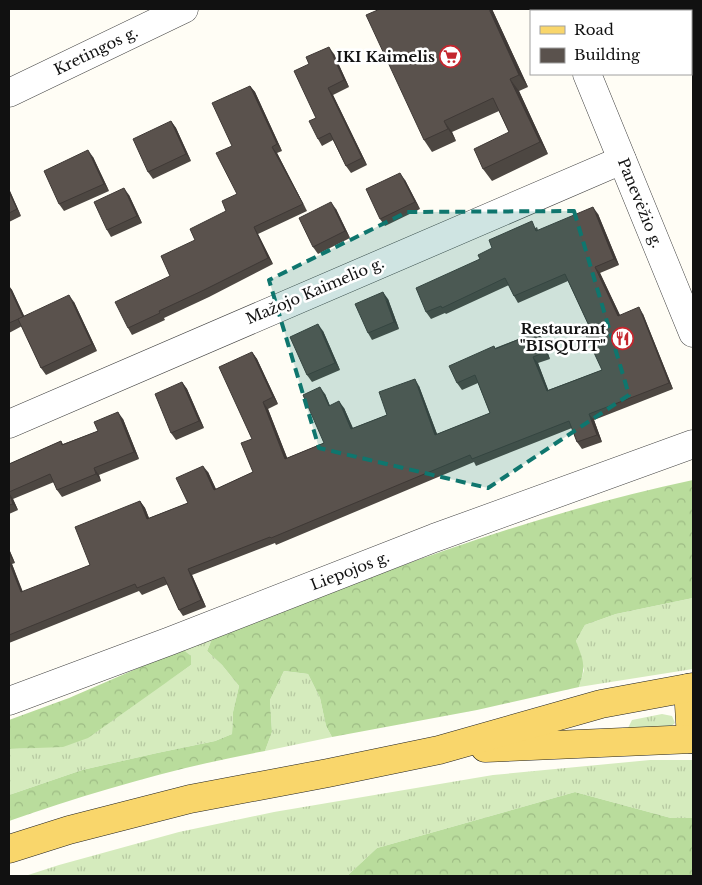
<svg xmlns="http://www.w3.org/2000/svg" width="702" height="885" font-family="'Libre Baskerville',serif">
  <defs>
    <pattern id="grass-tufts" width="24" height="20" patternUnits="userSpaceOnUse" patternTransform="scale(1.25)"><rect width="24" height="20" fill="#d5ebbd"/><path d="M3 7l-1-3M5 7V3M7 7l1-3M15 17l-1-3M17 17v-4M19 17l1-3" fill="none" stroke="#b6c8a1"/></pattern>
    <pattern id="forest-crowns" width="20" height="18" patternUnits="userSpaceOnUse" patternTransform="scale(1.25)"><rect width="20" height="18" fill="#b9dc9c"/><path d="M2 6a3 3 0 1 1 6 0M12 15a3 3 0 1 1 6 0" fill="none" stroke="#9ebc85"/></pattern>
  </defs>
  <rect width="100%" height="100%" fill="#fffdf5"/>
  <!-- grass -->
  <g fill="url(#grass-tufts)">
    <path d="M 693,598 L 693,669 L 579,687 L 584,670 L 576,641 L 585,625 L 616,614 Z"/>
    <path d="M 212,639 L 207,651 L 222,665 L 239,686 L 233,712 L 232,734 L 215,741 L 157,753 L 82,770 L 9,795 L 9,749 L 32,748 L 168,681 L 191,665 L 182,649 Z"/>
    <path d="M 284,671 L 308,674 L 320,698 L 326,726 L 332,737 L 265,751 L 272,732 L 270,700 Z"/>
    <path d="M 662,714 L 672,716 L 675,723 L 669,728 L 629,730 L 628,728 L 632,720 Z"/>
    <path d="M 650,760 L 693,760 L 693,818 L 671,818 L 575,792 L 377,848 L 347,876 L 25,876 L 59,865 L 179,832 L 274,812 L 493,775 Z"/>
  </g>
  <!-- forest -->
  <g fill="url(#forest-crowns)">
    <path d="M 693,480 L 693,598 L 616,614 L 585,625 L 576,641 C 584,662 586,666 579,687 L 477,710 L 332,737 L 326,726 L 320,698 L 308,674 L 284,671 L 270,700 L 272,732 L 265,751 C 178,767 92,792 9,821 L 9,795 L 82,770 L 157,753 L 215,741 L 232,734 L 233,712 L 239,686 L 222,665 L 207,651 L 212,639 C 369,576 527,515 693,480 Z"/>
    <path d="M 182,649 L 191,656 L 191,665 L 88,738 L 63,747 L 9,749 L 9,720 L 69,698 Z"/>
    <path d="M 575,792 L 671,818 L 693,818 L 693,876 L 347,876 L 377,848 Z"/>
  </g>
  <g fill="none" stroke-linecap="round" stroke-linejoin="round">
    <defs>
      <g id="minor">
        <path d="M 552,9 L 555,11"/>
        <path d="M 587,74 L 693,333"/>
        <path d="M 9,93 L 184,9"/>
        <path d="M 9,424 L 622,160"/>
        <path d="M 9,701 L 170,641 L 434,538 L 693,444"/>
      </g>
      <g id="major">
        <path d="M 688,688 L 691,739"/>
        <path d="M 485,748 L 693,739"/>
        <path d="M 9,849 L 69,830 L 190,799 L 328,773 L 439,750 L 601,704 L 693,687"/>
      </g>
    </defs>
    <!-- minor casing -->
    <use href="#minor" stroke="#444" stroke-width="29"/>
    <!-- major casing -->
    <use href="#major" stroke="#222" stroke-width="29"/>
    <!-- minor -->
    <use href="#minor" stroke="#fff" stroke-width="28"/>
    <!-- major -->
    <use href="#major" stroke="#f9d66b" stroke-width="28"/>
  </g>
  <!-- wall -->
  <g fill="#4d4742">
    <path d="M 492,9 L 528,87 L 519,91 L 548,154 L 492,181 L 483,169 L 509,132 L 499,111 L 452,132 L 456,141 L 432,152 L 424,140 Z"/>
    <path d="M 334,54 L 349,87 L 333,95 L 367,165 L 351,173 L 346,166 L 333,140 L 322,146 L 318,139 L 316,118 Z"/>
    <path d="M 250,86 L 255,92 L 282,151 L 277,153 L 307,211 L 258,234 L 273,264 L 209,297 L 164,318 L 165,320 L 132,335 L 128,328 L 170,276 L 195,240 L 226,211 L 237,194 L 232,146 Z"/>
    <path d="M 171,121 L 176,128 L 191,161 L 153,179 L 148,172 Z"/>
    <path d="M 93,157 L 109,191 L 64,211 L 59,204 Z"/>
    <path d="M 405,180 L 420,209 L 385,226 L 380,219 Z"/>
    <path d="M 9,189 L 21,216 L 9,222 Z"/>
    <path d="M 129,195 L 142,223 L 111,237 L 107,230 Z"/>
    <path d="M 336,209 L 350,238 L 318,254 L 313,247 Z"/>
    <path d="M 598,214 L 619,265 L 600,273 L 620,315 L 643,314 L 673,389 L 594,420 L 602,442 L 582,449 L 577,442 L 572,428 L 476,466 L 474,462 L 276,545 L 275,543 L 192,575 L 206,607 L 183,616 L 179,610 L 168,584 L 142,595 L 139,591 L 9,643 L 9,549 L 15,563 L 12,564 L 23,592 L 90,565 L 140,501 L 145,508 L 149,518 L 188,503 L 208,472 L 216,489 L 253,472 L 252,439 L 252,352 L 257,359 L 278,404 L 268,409 L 287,458 L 324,443 L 325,394 L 330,406 L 344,408 L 353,428 L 387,415 L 419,386 L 437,434 L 490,413 L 478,383 L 462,390 L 457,383 L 495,348 L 537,332 L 542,338 L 550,359 L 538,363 L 548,390 L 602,370 L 590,328 L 568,281 L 518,303 L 514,296 L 509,285 L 446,314 L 445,313 L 431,319 L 426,312 L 480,259 L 537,227 L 538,230 Z"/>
    <path d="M 9,286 L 12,290 L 24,316 L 74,302 L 97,351 L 46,375 L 41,368 L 22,326 L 9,333 Z"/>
    <path d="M 388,299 L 399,329 L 372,340 L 368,333 Z"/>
    <path d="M 323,331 L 340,370 L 312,382 L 307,375 Z"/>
    <path d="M 182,382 L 187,389 L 204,428 L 176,440 L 171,433 Z"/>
    <path d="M 123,419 L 139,459 L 99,475 L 101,481 L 62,497 L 57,490 L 54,482 L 13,499 L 18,510 L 9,514 L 9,464 L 61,441 L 63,444 L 98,431 Z"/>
  </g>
  <!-- shaded-wall -->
  <g fill="#3f3936">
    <path d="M 489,9 L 492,9 L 528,87 L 519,75 Z"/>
    <path d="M 329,47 L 334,54 L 349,87 L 344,80 Z"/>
    <path d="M 510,79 L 519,91 L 548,154 L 540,142 Z"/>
    <path d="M 250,86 L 255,92 L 282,151 L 277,144 Z"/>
    <path d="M 328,88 L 333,95 L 367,165 L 362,158 Z"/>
    <path d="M 171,121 L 176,128 L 191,161 L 186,154 Z"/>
    <path d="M 444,121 L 452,132 L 456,141 L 448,129 Z"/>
    <path d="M 272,147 L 277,153 L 307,211 L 303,204 Z"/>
    <path d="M 88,150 L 93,157 L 109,191 L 104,184 Z"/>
    <path d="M 400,173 L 405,180 L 420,209 L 415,202 Z"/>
    <path d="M 124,188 L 129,195 L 142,223 L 137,216 Z"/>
    <path d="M 9,189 L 10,191 L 21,216 L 17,209 L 9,192 Z"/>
    <path d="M 331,202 L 336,209 L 350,238 L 345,231 Z"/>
    <path d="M 593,207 L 598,214 L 619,265 L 614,259 Z"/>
    <path d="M 254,227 L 258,234 L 273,264 L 268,258 Z"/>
    <path d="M 595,267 L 600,273 L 623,322 L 618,316 Z"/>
    <path d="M 9,286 L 12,290 L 28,324 L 23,317 Z"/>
    <path d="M 383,292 L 388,299 L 399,329 L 394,322 Z"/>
    <path d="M 69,295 L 74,302 L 97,351 L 92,344 Z"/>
    <path d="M 639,307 L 643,314 L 673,389 L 669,383 Z"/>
    <path d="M 318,324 L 323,331 L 340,370 L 335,363 Z"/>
    <path d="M 537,332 L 542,338 L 550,359 L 545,352 Z"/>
    <path d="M 252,352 L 257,359 L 278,404 L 273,397 Z"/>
    <path d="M 533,357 L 538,363 L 551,397 L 547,391 Z"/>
    <path d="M 415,379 L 419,386 L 440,442 L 435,435 Z"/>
    <path d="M 182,382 L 187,389 L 204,428 L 199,421 Z"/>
    <path d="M 320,387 L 325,394 L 333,413 L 329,406 Z"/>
    <path d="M 339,401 L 344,408 L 356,436 L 351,429 Z"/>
    <path d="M 263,402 L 268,409 L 290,465 L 285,459 Z"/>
    <path d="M 118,412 L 123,419 L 139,459 L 134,452 Z"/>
    <path d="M 589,414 L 594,420 L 602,442 L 597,435 Z"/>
    <path d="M 203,466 L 208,472 L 219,496 L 214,490 Z"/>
    <path d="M 94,468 L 99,475 L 101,481 L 96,474 Z"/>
    <path d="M 9,493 L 13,499 L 18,510 L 13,504 Z"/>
    <path d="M 140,501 L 145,508 L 152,526 L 147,519 Z"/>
    <path d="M 9,549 L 15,563 L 10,556 L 9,553 Z"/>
    <path d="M 9,560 L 12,564 L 25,599 L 21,592 L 9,562 Z"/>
    <path d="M 188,569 L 192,575 L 206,607 L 201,600 Z"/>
  </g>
  <!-- building -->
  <g fill="#5a524d" stroke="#3f3936">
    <path d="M 380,9 L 489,9 L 519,75 L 510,79 L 540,142 L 483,169 L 474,149 L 509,132 L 493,98 L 444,121 L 448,129 L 424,140 L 366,15 Z"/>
    <path d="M 329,47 L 344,80 L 328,88 L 362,158 L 346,166 L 330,133 L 318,139 L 309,121 L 316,118 L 294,71 L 309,64 L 306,57 Z"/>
    <path d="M 250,86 L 277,144 L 272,147 L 303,204 L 254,227 L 268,258 L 204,290 L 159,311 L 160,313 L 128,328 L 115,302 L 170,276 L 161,256 L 195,240 L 190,229 L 226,211 L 222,201 L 237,194 L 216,153 L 232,146 L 212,103 Z"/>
    <path d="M 171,121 L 186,154 L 148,172 L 133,139 Z"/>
    <path d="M 88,150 L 104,184 L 59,204 L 44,171 Z"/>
    <path d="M 400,173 L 415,202 L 380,219 L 366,189 Z"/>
    <path d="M 124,188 L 137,216 L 107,230 L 94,202 Z"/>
    <path d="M 9,192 L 17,209 L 9,213 Z"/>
    <path d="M 331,202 L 345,231 L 313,247 L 299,218 Z"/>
    <path d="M 593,207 L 614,259 L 595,267 L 618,316 L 639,307 L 669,383 L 589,414 L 597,435 L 577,442 L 569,421 L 472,459 L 470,455 L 271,538 L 270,537 L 188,569 L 201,600 L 179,610 L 164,577 L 137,588 L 135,584 L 9,635 L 9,562 L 21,592 L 90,565 L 75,527 L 140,501 L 147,519 L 188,503 L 176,478 L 203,466 L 214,490 L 253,472 L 241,443 L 252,439 L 219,367 L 252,352 L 273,397 L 263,402 L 285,459 L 324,443 L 303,395 L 320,387 L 329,406 L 339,401 L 351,429 L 387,415 L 379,392 L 415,379 L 435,435 L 490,413 L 475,375 L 457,383 L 449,366 L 494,346 L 495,349 L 537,332 L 545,352 L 533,357 L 547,391 L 602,370 L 584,331 L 590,328 L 565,274 L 514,296 L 505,278 L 442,308 L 441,306 L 426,312 L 416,288 L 480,259 L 478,255 L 492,248 L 489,240 L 532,221 L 536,231 Z"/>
    <path d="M 9,287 L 23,317 L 9,323 Z"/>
    <path d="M 383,292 L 394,322 L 368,333 L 355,304 Z"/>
    <path d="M 69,295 L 92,344 L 41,368 L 18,319 Z"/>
    <path d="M 318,324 L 335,363 L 307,375 L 290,337 Z"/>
    <path d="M 182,382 L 199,421 L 171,433 L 155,394 Z"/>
    <path d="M 118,412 L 134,452 L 94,468 L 96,474 L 57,490 L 50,474 L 9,492 L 9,464 L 61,441 L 62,445 L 98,431 L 94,422 Z"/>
    <path d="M 9,493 L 13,504 L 9,505 Z"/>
  </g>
  <!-- marked area -->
  <path fill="#0f766e" fill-opacity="0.2" stroke="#0f766e" stroke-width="4" stroke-dasharray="10 6" stroke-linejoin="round" d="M 574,211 L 629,395 L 488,488 L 319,448 L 269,280 L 407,212 Z"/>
  <!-- icons -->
  <defs>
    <symbol id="supermarket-ring" viewBox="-11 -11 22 22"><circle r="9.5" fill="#fff" stroke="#c4262e" stroke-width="1.5"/><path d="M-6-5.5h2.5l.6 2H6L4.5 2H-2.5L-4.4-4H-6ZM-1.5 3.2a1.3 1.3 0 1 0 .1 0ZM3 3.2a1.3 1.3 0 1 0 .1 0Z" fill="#c4262e"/></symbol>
    <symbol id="restaurant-ring" viewBox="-11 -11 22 22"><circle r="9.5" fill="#fff" stroke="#c4262e" stroke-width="1.5"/><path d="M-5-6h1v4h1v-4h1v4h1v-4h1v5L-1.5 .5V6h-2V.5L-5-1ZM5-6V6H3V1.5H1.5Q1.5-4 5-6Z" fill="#c4262e"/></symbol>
  </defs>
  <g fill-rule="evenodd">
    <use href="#supermarket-ring" x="438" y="44" width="25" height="25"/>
    <use href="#restaurant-ring" x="610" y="326" width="25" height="25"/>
  </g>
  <g text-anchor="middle" stroke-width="5" stroke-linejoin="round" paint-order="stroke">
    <!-- street labels -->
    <g font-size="15" fill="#111" stroke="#fff">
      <text transform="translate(96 51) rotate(-26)" y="5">Kretingos g.</text>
      <text transform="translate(640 203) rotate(68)" y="5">Panevėžio g.</text>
      <text transform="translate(315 291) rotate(-23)" y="5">Mažojo Kaimelio g.</text>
      <text transform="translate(350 571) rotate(-21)" y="5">Liepojos g.</text>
    </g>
    <!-- poi labels -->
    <g font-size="15" font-weight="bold" fill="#111" stroke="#fff" text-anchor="end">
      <text x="435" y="62">IKI Kaimelis</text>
      <text x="606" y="334">Restaurant<tspan x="606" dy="17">"BISQUIT"</tspan></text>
    </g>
  </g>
  <!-- border -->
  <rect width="702" height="885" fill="none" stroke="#111111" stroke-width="20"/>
  <!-- legend -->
  <rect x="530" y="10" width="162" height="65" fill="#ffffff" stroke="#a0a0a0"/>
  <rect x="540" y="26" width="25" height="8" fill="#f9d66b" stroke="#a0a0a0"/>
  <text x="574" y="35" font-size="15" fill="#111111">Road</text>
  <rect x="540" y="48" width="25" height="15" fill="#5a524d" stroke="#a0a0a0"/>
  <text x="574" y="60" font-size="15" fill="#111111">Building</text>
</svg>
